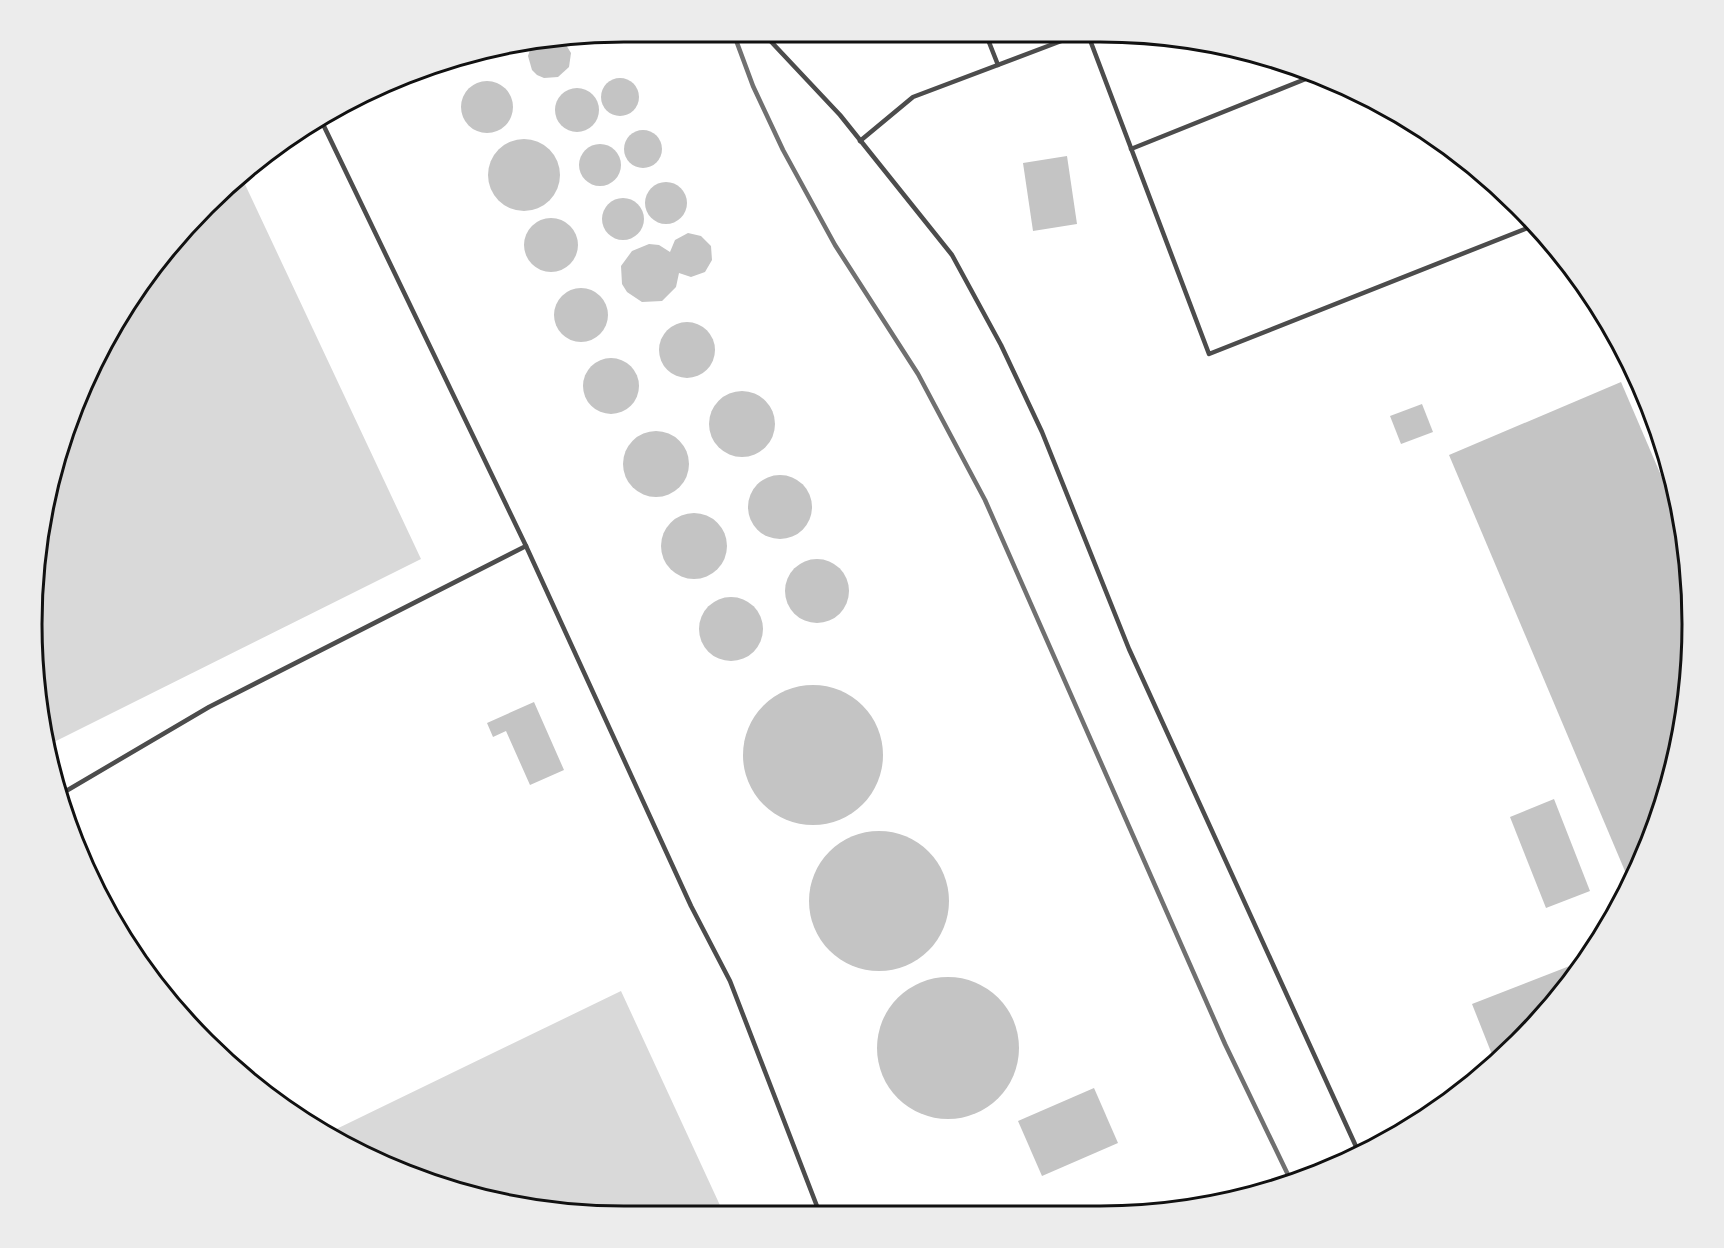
<svg xmlns="http://www.w3.org/2000/svg" width="1724" height="1248" font-family="'Work Sans',sans-serif">
  <rect width="100%" height="100%" fill="#fff"/>
  <!-- water -->
  <g fill="#d9d9d9">
    <path d="M 242,178 L 421,559 L 48,745 L 37,701 L 37,546 L 63,434 L 92,362 L 178,234 Z"/>
    <path d="M 621,991 L 724,1214 L 585,1215 L 434,1185 L 324,1135 Z"/>
  </g>
  <!-- building -->
  <g fill="#c4c4c4">
    <path d="M 563,40 L 571,53 L 569,67 L 558,77 L 544,78 L 537,75 L 532,70 L 528,56 L 532,44 Z"/>
    <circle cx="620" cy="97" r="19"/>
    <circle cx="487" cy="107" r="26"/>
    <circle cx="577" cy="110" r="22"/>
    <circle cx="643" cy="149" r="19"/>
    <circle cx="524" cy="175" r="36"/>
    <circle cx="600" cy="165" r="21"/>
    <path d="M 1067,156 L 1077,224 L 1033,231 L 1023,163 Z"/>
    <circle cx="666" cy="203" r="21"/>
    <circle cx="623" cy="219" r="21"/>
    <circle cx="551" cy="245" r="27"/>
    <path d="M 688,233 L 701,236 L 711,246 L 712,260 L 705,272 L 691,277 L 679,273 L 676,287 L 662,301 L 642,302 L 627,292 L 622,284 L 621,266 L 632,251 L 649,244 L 659,245 L 670,252 L 675,240 Z"/>
    <circle cx="581" cy="315" r="27"/>
    <circle cx="687" cy="350" r="28"/>
    <circle cx="611" cy="386" r="28"/>
    <path d="M 1621,382 L 1681,522 L 1691,585 L 1687,701 L 1661,814 L 1630,883 L 1449,455 Z"/>
    <circle cx="742" cy="424" r="33"/>
    <path d="M 1422,404 L 1433,432 L 1401,444 L 1390,416 Z"/>
    <circle cx="656" cy="464" r="33"/>
    <circle cx="780" cy="507" r="32"/>
    <circle cx="694" cy="546" r="33"/>
    <circle cx="817" cy="591" r="32"/>
    <circle cx="731" cy="629" r="32"/>
    <circle cx="813" cy="755" r="70"/>
    <path d="M 534,702 L 564,770 L 530,785 L 506,731 L 493,737 L 487,723 Z"/>
    <path d="M 1554,799 L 1590,891 L 1546,908 L 1510,817 Z"/>
    <circle cx="879" cy="901" r="70"/>
    <path d="M 1585,960 L 1546,1014 L 1495,1062 L 1472,1004 Z"/>
    <circle cx="948" cy="1048" r="71"/>
    <path d="M 1094,1088 L 1118,1143 L 1042,1176 L 1018,1121 Z"/>
  </g>
  <g fill="none" stroke-linecap="round" stroke-linejoin="round">
    <!-- service -->
    <g stroke="#4c4c4c" stroke-width="4.5">
      <path d="M 762,32 L 840,115 L 952,255 L 1001,345 L 1042,432 L 1129,649 L 1359,1153"/>
      <path d="M 985,32 L 998,65"/>
      <path d="M 1087,32 L 1209,354 L 1535,225"/>
      <path d="M 320,118 L 526,546 L 691,906 L 730,981 L 820,1214"/>
      <path d="M 860,141 L 913,97 L 1085,32"/>
      <path d="M 1131,149 L 1318,74"/>
      <path d="M 61,794 L 209,707 L 526,546"/>
    </g>
    <!-- rail -->
    <path stroke="#707070" stroke-width="4.5" d="M 733,32 L 753,86 L 783,150 L 835,245 L 918,374 L 985,500 L 1225,1044 L 1291,1181"/>
  </g>
  <!-- crop -->
  <path d="M0 0H1724V1248H0ZM624 42H1100A582 582 0 0 1 1682 624V624A582 582 0 0 1 1100 1206H624A582 582 0 0 1 42 624V624A582 582 0 0 1 624 42Z" fill="#ececec" fill-rule="evenodd"/>
  <path fill="none" stroke="#111" stroke-width="3" d="M624 42H1100A582 582 0 0 1 1682 624V624A582 582 0 0 1 1100 1206H624A582 582 0 0 1 42 624V624A582 582 0 0 1 624 42Z"/>
</svg>
